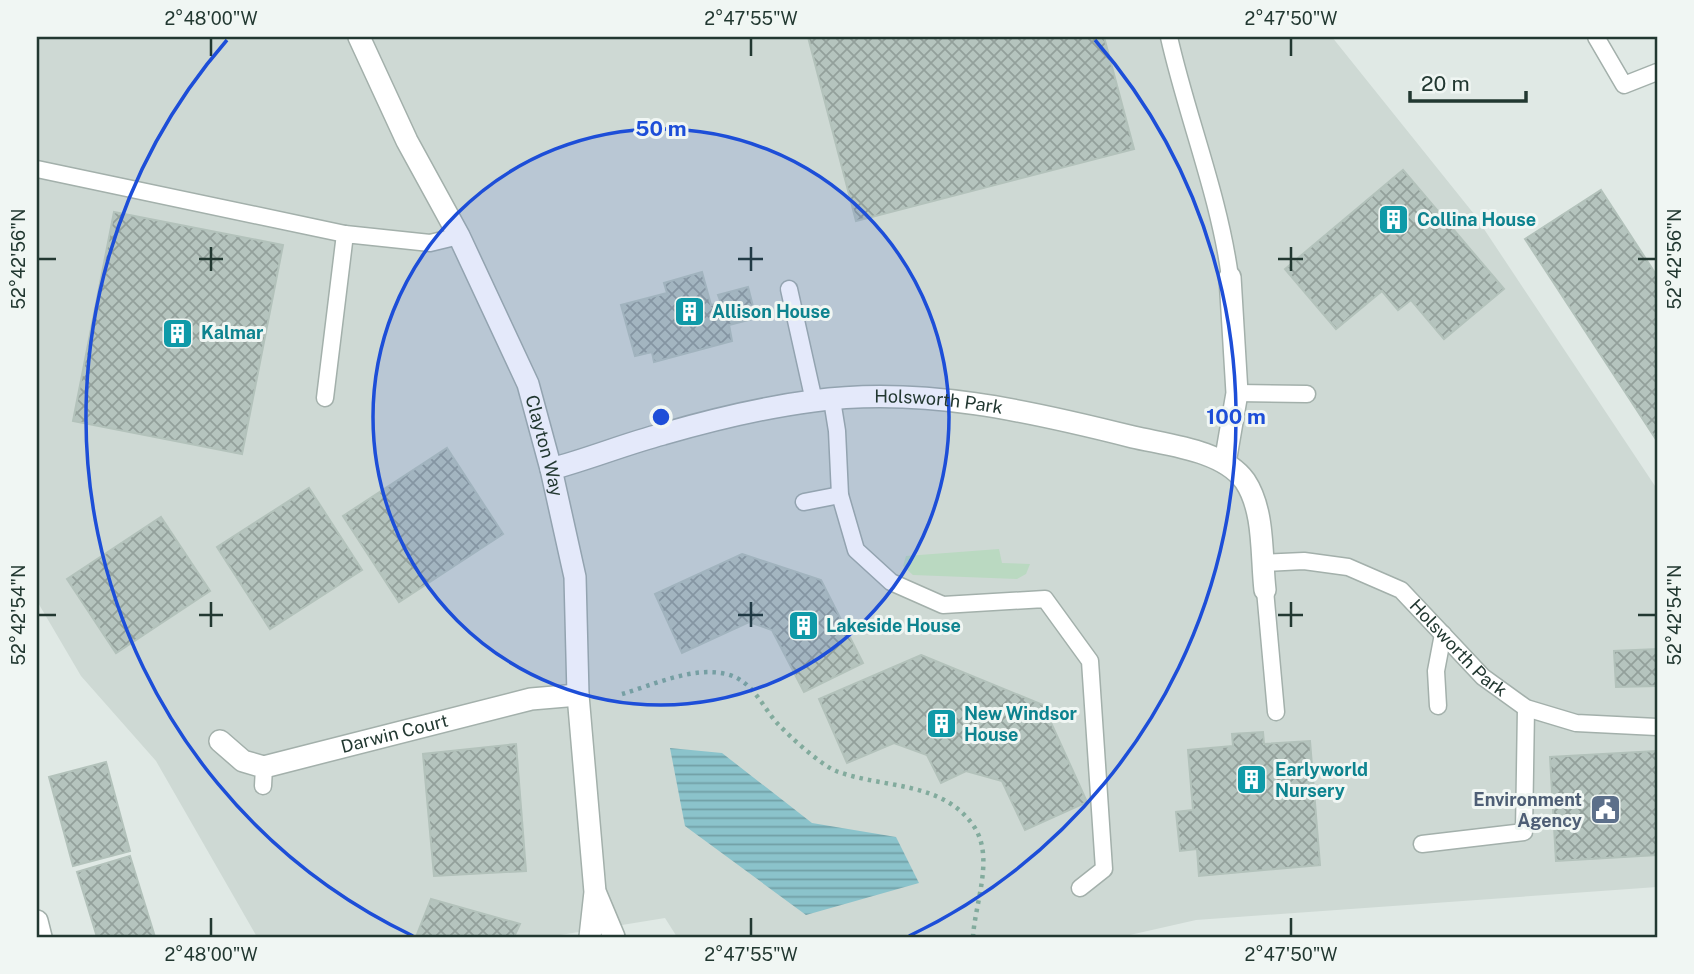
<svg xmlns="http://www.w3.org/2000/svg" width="1694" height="974" font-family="'Public Sans',sans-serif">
  <defs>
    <pattern id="water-rules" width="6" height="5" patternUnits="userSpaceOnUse" patternTransform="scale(1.75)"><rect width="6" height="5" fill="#8bc3cb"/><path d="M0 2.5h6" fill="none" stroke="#719fa5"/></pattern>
    <pattern id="building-cross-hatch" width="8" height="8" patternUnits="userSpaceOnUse" patternTransform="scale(1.75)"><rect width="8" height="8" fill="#b5c4be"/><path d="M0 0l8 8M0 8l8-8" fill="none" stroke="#93a09b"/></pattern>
  </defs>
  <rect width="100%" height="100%" fill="#e0e9e5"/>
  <!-- built -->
  <path fill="#ced9d4" d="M 37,37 L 1332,37 L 1474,214 L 1657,489 L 1657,887 L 1196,920 L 1121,937 L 677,937 L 665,918 L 548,937 L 257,937 L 156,761 L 81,676 L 37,601 Z"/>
  <!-- grass -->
  <path fill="#bad9c1" d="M 999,549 L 1002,563 L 1030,564 L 1026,574 L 1017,579 L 913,575 L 903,566 L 906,556 Z"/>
  <!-- water -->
  <path fill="url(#water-rules)" d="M 670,748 L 722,753 L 812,823 L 896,837 L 919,883 L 806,915 L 685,826 Z"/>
  <!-- building -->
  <g fill="url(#building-cross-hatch)" stroke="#b3c2bb" stroke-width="2">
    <path d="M 808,37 L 1104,37 L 1134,149 L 856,221 Z"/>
    <path d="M 1403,170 L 1504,289 L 1444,339 L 1411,300 L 1398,310 L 1382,291 L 1336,329 L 1285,269 Z"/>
    <path d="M 1601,190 L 1657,276 L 1657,441 L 1525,239 Z"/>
    <path d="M 114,212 L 283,245 L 242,454 L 73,421 Z"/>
    <path d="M 702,272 L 711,305 L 721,303 L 718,295 L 748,287 L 756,318 L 729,325 L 732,341 L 654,362 L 652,352 L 635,356 L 621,305 L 667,293 L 664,283 Z"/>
    <path d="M 447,448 L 503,534 L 399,602 L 343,516 Z"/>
    <path d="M 309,488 L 362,570 L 270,629 L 217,547 Z"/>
    <path d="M 161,517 L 210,591 L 116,653 L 67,579 Z"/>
    <path d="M 742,554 L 821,580 L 863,663 L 804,692 L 772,630 L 749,622 L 682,653 L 655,594 Z"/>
    <path d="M 1657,649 L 1657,686 L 1616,687 L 1614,651 Z"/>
    <path d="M 921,655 L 1043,705 L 1087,802 L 1025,830 L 1002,781 L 966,771 L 941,783 L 927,755 L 894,743 L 847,763 L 819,699 Z"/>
    <path d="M 1263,732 L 1264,744 L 1310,741 L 1320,865 L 1199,876 L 1197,849 L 1180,851 L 1176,812 L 1193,810 L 1188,750 L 1233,746 L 1232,734 Z"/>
    <path d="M 516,744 L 526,871 L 434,876 L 423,754 Z"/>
    <path d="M 1656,751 L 1657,855 L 1556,861 L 1550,757 Z"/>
    <path d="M 106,762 L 130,851 L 73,866 L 49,777 Z"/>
    <path d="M 130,856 L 155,937 L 97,937 L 77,872 Z"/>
    <path d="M 431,899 L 520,924 L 514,937 L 416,937 Z"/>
  </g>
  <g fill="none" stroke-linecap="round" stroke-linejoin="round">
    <defs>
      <g id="lane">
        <path d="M 1169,37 C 1187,117 1219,195 1230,277"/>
        <path d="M 1596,37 L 1624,85 L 1657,72"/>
        <path d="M 37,169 L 345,234"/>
        <path d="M 789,289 L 814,401"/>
        <path d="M 1237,393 L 1307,394"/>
        <path d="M 325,398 L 345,234 L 430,243 L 459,236"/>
        <path d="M 832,400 L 837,431 L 840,495 L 856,550 L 891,582 L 943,605 L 1045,599 L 1090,661 L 1104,869 L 1080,888"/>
        <path d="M 804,502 L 840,495"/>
        <path id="s1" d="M 1262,563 L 1304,561 L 1348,567 L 1401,590 L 1483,677 L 1526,708 L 1576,723 L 1657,727"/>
        <path d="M 1265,590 L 1276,712"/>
        <path d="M 1438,706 L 1436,671 L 1443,634"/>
        <path d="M 263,786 L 264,767"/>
        <path d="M 1422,844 L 1524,832 L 1526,708"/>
      </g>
      <g id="street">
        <path id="s2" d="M 359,37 L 407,141 L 459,236 L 528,384 L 551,469 L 575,577 L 578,695 L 595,892 L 590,937"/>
        <path d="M 1225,463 L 1237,393 L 1230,277"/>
        <path id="s3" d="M 551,469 C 589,459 625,444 663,434 C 708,421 767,407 813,401 C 920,386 1030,411 1133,437 C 1167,445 1223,450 1245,481 C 1265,511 1261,556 1265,590"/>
        <path id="s4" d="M 220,741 L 243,761 L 264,767 L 531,699 L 578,695"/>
        <path d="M 596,894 L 614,937"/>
        <path d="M 37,921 L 41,937"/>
      </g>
    </defs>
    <!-- lane casing -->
    <use href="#lane" stroke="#a3b0ab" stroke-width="19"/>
    <!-- street casing -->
    <use href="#street" stroke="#a3b0ab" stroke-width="24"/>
    <!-- path -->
    <path stroke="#82ab9d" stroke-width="4.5" stroke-dasharray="3.5 5" stroke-linecap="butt" d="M 622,694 C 653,685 693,666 726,674 C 753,680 762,707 778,724 C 790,737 821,765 836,771 C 883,789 944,780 975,828 C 994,859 975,903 973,937"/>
    <!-- lane -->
    <use href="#lane" stroke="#fff" stroke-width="16"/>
    <!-- street -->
    <use href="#street" stroke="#fff" stroke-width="21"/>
  </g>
  <!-- ticks -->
  <path fill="none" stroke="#223831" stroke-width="2.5" d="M 211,38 L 211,56M 751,38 L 751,56M 1291,38 L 1291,56M 211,247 L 211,271M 751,247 L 751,271M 1291,247 L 1291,271M 38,259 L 56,259M 199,259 L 223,259M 738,259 L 763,259M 1278,259 L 1303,259M 1638,259 L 1656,259M 211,602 L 211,627M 751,602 L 751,627M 1291,602 L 1291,627M 38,615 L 56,615M 199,615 L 223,615M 738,615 L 763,615M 1278,615 L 1303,615M 1638,615 L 1656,615M 211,918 L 211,936M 751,918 L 751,936M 1291,918 L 1291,936"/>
  <!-- distance rings -->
  <circle cx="661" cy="417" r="288" fill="#1d4ed8" fill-opacity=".12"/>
  <g fill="none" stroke="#1d4ed8" stroke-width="3.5">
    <circle cx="661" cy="417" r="288"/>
    <path d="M413 936A575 575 0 0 1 227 40M1095 40A575 575 0 0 1 909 936"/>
  </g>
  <!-- icons -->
  <defs>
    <symbol id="building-square" viewBox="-11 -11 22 22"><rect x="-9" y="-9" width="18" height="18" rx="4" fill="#0f9aa8" stroke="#f0f6f3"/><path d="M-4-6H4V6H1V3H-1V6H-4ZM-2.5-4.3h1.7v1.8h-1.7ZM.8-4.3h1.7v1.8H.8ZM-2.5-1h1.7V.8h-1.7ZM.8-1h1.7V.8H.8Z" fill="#fff"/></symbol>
    <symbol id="civic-square" viewBox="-11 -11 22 22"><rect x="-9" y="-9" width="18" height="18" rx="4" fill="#5c6f8a" stroke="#f0f6f3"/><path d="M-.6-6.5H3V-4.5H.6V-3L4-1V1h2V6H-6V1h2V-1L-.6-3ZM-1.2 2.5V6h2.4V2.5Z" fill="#fff"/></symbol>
  </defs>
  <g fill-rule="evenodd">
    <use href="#building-square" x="1376" y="202" width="35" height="35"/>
    <use href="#building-square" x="672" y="294" width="35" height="35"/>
    <use href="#building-square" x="160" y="316" width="35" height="35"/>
    <use href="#building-square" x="786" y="608" width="35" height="35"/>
    <use href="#building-square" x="924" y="706" width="35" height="35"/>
    <use href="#building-square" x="1234" y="762" width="35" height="35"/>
    <use href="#civic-square" x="1588" y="792" width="35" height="35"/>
  </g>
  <g text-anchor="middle" stroke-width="6" stroke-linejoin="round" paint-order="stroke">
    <!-- culture labels -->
    <g font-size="18" font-weight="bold" fill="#0d838f" stroke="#f0f6f3" text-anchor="start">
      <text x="1417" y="226">Collina House</text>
      <text x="712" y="318">Allison House</text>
      <text x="201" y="339">Kalmar</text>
      <text x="826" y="632">Lakeside House</text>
      <text x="964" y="720">New Windsor<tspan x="964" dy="21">House</tspan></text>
      <text x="1275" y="776">Earlyworld<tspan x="1275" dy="21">Nursery</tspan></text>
    </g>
    <!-- street labels -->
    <g font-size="18" fill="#223831" stroke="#f0f6f3">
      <text dy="6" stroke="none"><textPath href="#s3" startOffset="397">Holsworth Park</textPath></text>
      <text dy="6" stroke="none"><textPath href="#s2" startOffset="450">Clayton Way</textPath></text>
      <text dy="6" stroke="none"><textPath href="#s1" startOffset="226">Holsworth Park</textPath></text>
      <text dy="6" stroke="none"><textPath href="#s4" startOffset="187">Darwin Court</textPath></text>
    </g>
    <!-- service labels -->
    <g font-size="18" font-weight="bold" fill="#4e5e75" stroke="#f0f6f3" text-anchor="end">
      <text x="1582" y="806">Environment<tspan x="1582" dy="21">Agency</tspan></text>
    </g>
  </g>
  <circle cx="661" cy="417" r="10" fill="#1d4ed8" stroke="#f0f6f3" stroke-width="3.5"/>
  <g font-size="21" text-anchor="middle" font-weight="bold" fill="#1d4ed8" stroke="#f0f6f3" stroke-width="6" stroke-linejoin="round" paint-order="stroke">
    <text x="661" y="136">50 m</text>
    <text x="1236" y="424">100 m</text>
  </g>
  <!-- border -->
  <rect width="1694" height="974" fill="none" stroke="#f0f6f3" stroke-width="77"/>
  <!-- scale -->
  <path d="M1410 91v10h116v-10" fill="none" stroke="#223831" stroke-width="3.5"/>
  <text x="1421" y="91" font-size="21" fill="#223831" stroke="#f0f6f3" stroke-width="5" paint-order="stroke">20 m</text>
  <rect x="38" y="38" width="1618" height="898" fill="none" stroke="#223831" stroke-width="2.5"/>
  <g font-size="18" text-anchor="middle" fill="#223831">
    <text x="211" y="25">2°48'00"W</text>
    <text x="751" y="25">2°47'55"W</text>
    <text x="1291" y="25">2°47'50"W</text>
    <text transform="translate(19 259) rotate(-90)" y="6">52°42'56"N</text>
    <text transform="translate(1675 259) rotate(-90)" y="6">52°42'56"N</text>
    <text transform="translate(19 615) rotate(-90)" y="6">52°42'54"N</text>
    <text transform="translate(1675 615) rotate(-90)" y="6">52°42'54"N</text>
    <text x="211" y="961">2°48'00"W</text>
    <text x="751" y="961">2°47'55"W</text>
    <text x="1291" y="961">2°47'50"W</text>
  </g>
</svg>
